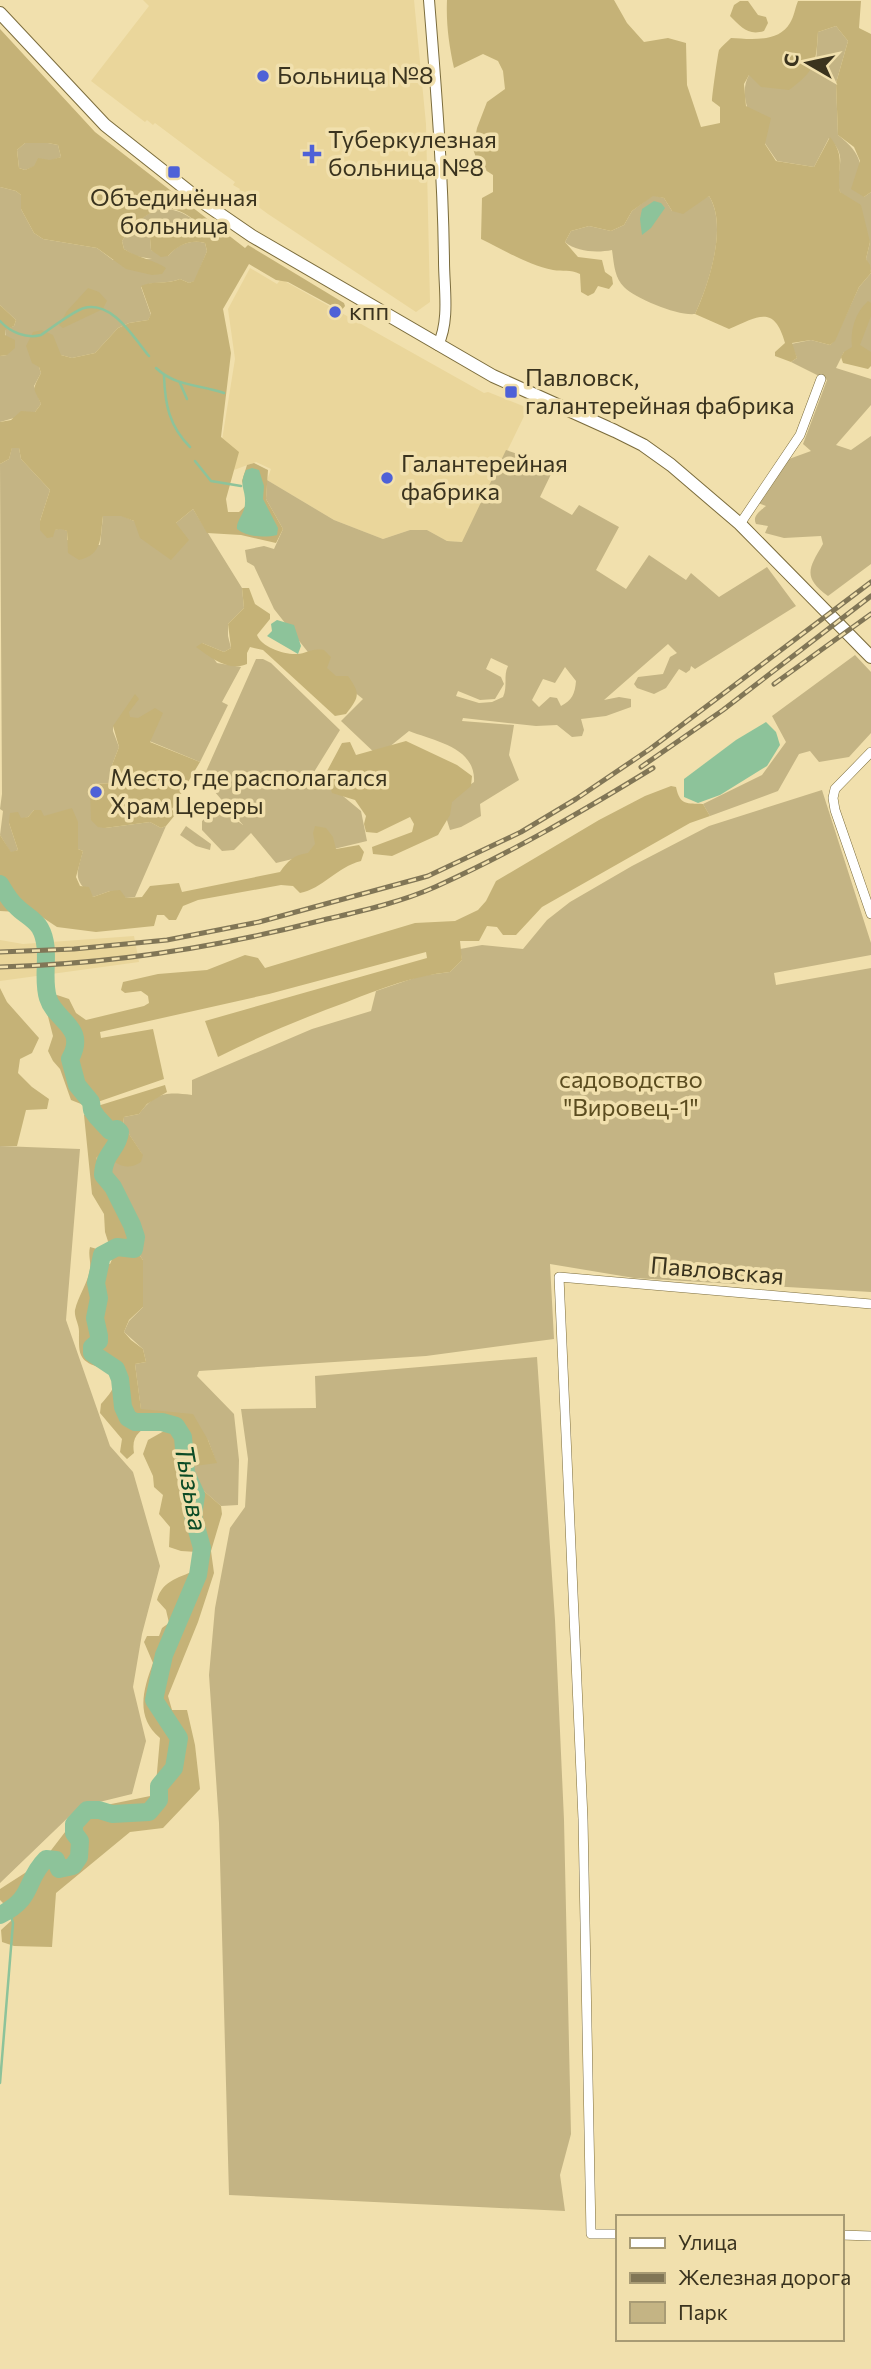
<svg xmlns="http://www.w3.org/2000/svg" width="871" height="2369" font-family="Commissioner,sans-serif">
  <rect width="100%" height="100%" fill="#f1e0ad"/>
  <!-- built -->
  <g fill="#ead69b">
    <path d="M 143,0 L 414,0 L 426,124 L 430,302 L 416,312 L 268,214 L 238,192 L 240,189 L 233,185 L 235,182 L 203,159 L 155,123 L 153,125 L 147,120 L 145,122 L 91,81 L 149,6 Z"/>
    <path d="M 250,268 L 277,284 L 281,279 L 484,393 L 488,392 L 528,408 L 463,542 L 447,541 L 427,530 L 410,530 L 383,539 L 334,520 L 267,480 L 271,469 L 256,462 L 231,471 L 222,440 L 235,359 L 228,309 Z"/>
    <path d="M 134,936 L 139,962 L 0,981 L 0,940 L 23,944 Z"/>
  </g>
  <!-- green -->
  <g fill="#c4b484" fill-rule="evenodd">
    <path d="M 836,26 L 848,41 L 836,83 L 838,135 C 864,155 861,166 864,197 L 871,192 L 871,272 L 866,259 L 870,242 C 860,226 849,211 841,194 C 831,172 852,160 829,138 L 814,167 L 777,161 C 762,139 734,101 749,75 L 816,62 L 818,32 Z"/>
    <path d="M 25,143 L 48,143 L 58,145 L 61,157 L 25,170 L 19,168 L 17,150 Z"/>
    <path d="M 0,187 L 16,191 L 21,195 L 21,209 L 34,233 L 43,239 L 97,248 L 113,260 L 152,259 L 135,256 L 124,249 L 122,241 C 141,214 162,197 194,220 L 190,225 L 154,226 L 150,238 L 151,250 L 168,256 C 177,245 190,239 205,243 L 207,251 L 195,281 L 189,283 L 180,279 C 166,285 152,280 141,287 L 151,315 L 148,320 L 129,323 L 118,328 L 95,353 L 72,358 L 61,355 L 39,367 L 41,373 L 34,386 L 41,404 L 35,412 L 0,422 L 0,356 L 7,355 L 5,329 L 14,326 L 16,320 L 0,305 Z"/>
    <path d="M 653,195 L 664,198 L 672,211 L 709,196 C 728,226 709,284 695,314 C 678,316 636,299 624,287 C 614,277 614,263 612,250 C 597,253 577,252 565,242 L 571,231 L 589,226 L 611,231 L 624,225 L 632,211 Z"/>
    <path d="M 871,273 L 871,352 L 844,352 L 836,368 L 871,379 L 871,405 L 836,445 L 851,450 L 871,436 L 871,564 L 828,596 C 802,577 809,568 823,544 L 821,536 L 784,538 L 765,533 L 768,526 L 756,524 C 752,516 760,511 766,506 L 758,503 L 789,459 L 811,451 L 803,444 L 827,380 L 791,362 L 797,358 L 791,344 L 811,340 L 830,345 L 834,341 L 859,287 Z"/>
    <path d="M 12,447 L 19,448 L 21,459 L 50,490 L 40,521 L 55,530 L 61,528 L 67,531 L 67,540 L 100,545 L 103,516 L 121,515 L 134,521 L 176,523 L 193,509 L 242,588 L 244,608 L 228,624 L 228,636 L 231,648 L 224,652 L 202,643 L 217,663 L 241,667 L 222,702 L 228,705 L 200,762 L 113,726 L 113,731 L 119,747 L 112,765 L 116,777 L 113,783 L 93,784 L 90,790 L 105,828 L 150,822 L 161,828 L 166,826 L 135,897 L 126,898 L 110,891 L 93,897 C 73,879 76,876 83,851 L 78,849 L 78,822 L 44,817 L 34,810 L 28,817 L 9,823 L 18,850 L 11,853 L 0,835 L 3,811 L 0,809 L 2,794 L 0,464 L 9,459 Z"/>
    <path d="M 506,450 L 541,462 L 553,470 L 540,497 L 572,515 L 579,505 L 619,527 L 596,570 L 626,589 L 649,555 L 686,580 L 691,573 L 719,597 L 767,567 L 796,606 L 695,669 L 691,666 L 690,670 L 686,673 L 679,669 L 666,688 L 654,694 L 637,688 L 634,684 L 638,677 L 663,674 L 670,657 L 677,653 L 668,644 L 604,700 L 619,697 L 631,699 L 631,707 L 606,716 L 581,719 L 584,730 L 582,736 L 572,737 L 557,725 L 536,726 L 463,718 L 462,721 L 514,725 L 509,755 L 519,780 L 480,804 L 481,816 L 461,827 L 450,830 L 442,804 L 474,782 C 476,747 434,741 409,731 L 378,756 L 341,721 L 363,699 L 315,661 L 274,609 L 254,566 L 247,562 L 245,550 L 264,546 L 274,549 L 283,529 L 266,499 L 267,480 L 334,520 L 383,539 L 410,530 L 427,530 L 447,541 L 462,542 ZM 491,658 L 508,666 C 503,676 508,686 503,697 L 492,702 L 479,703 L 456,696 L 458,691 L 480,700 L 495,699 L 504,684 L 501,677 L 486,669 ZM 565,667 L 576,681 C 575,694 572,700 561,706 L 557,698 L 550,697 L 539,707 L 532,700 L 543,679 L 555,683 Z"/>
    <path d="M 855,655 L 871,672 L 871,733 L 849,757 L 819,762 L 810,751 L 799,754 L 778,791 L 710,816 L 703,804 L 762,775 L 786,742 L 772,716 Z"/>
    <path d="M 256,659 L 263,659 L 271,663 L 340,730 L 314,772 L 361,811 L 367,841 L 276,863 L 251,833 L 234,850 L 222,851 L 202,830 L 202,821 L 214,811 L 228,814 L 243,825 L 203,778 Z"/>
    <path d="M 822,790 L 871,943 L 871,955 L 774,973 L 776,985 L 871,968 L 871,1292 L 634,1278 L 550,1264 L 554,1339 L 426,1356 L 199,1371 L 197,1376 L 234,1414 L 239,1460 L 238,1505 L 221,1506 L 188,1477 L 187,1466 L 216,1462 L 208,1440 L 141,1410 L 135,1364 L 146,1362 L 143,1349 L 124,1332 L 129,1321 L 143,1307 L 143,1260 L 132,1245 L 127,1221 L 116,1192 L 96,1158 L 103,1153 L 142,1154 L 123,1125 L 124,1117 L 139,1114 C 156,1092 166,1092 192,1095 L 192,1080 L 312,1029 L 371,1011 L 376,991 L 420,976 L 450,972 L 462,960 L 460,949 L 482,945 L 523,949 L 547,920 L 570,902 L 632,866 L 709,826 Z"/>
    <path d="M 186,826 L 211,844 L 210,850 L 196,846 L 180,835 Z"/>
    <path d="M 0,1146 L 80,1149 L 66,1320 L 110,1446 L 133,1472 L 160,1566 L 142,1634 L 133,1687 L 146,1741 L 132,1794 L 79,1807 L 0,1883 Z"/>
    <path d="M 537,1357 L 555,1620 L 564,1820 L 571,2134 L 560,2175 L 565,2211 L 229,2195 L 219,1823 L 209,1675 L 215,1608 L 230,1528 L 245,1507 L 248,1459 L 241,1409 L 316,1408 L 315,1376 Z"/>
  </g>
  <!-- forest -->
  <g fill="#c5b277" fill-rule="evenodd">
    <path d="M 447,0 L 614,0 L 627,23 L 644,42 L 668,38 L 686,43 L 687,85 L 701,127 L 720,123 L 720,107 L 712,101 C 712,95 718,53 719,50 C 722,46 727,42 731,38 C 749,39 779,43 790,23 C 794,17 795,8 798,1 L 861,1 L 859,28 L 871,34 L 871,192 L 864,197 L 851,189 L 860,161 L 854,147 L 838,135 L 836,83 L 848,41 L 836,26 L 818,32 C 816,63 816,70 789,90 L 761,87 L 749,75 L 744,84 L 746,106 L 771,118 L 765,144 L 776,161 L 814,167 L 830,137 C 847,158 836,169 840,192 L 861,205 L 870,242 L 866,259 L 870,265 L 871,273 L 859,287 L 835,341 L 830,345 L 811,340 L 792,343 L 797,358 L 791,362 L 775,356 L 775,352 L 785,343 C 774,304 758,317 729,329 L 695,314 C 709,284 728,225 709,196 L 683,214 L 672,211 L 664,198 L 653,196 L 632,211 L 624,225 L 611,231 L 589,226 L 571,231 L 565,242 L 578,257 L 602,260 L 605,272 L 612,277 L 613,284 L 609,289 L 598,286 L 594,293 L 588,296 L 581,292 L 580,274 C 570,269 563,272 553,270 C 528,265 504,250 481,239 L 482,198 L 493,192 L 493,175 L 479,166 L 473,149 L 477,128 L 487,102 L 505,89 L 503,71 L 498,61 L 483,54 L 454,68 C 449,45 446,24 447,0 Z"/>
    <path d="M 740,1 L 748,1 L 758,15 L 766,17 L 768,23 L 764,31 C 748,36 741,27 730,16 L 734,5 Z"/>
    <path d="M 0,29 L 95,132 L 245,248 L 248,245 L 344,303 L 345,306 L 341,311 L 288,282 L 276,280 L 249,264 L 223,309 L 231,353 L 221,437 L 239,452 L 226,499 L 228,512 L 239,512 L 249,503 L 242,481 L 247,465 L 254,463 L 268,470 L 266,499 L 283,529 L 276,543 L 241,535 L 207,533 L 193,509 L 176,523 L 189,540 L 171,560 L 140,538 L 134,521 L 121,516 L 103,516 C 100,536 104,554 79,560 L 68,553 L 67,531 L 61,529 L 55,530 L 53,537 L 47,538 L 40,530 L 40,521 L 50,490 L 21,459 L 19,448 L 12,448 L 9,459 L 0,464 L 0,422 L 11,420 L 21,411 L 35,412 L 41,404 C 34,387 31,392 41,373 L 39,367 L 32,363 L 26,346 L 33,332 L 42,330 L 53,335 L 61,355 L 72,358 L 95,353 L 118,328 L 129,323 L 148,320 L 151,314 L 141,286 C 153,280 166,285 180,279 L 189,283 L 194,281 L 207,251 L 205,243 C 190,239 177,246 168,256 L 161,257 L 151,250 L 150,238 L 154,227 L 190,225 L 194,220 C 164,195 140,216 122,241 L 124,249 C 138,258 152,259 166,268 L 162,274 L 152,275 L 126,269 L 97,248 L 43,239 L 34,233 L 21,209 L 21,195 L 16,191 L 0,187 ZM 25,143 L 48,143 L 58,145 L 61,157 L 50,160 L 38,158 L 34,166 L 25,170 L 19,168 L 17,150 Z"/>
    <path d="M 88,288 L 99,292 L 107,301 L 103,309 L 63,328 L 59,325 L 67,311 Z"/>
    <path d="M 868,301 L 871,303 L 871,316 L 860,345 L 871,352 L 871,366 L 868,369 L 843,363 L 841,357 L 844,352 L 852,347 C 850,330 855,313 868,301 Z"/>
    <path d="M 0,305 L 16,320 L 14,326 L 5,330 L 5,335 L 15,340 L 15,348 L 7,355 L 0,356 Z"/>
    <path d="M 242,588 L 249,588 L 255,604 L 270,614 L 270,619 L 257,635 C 261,647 285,655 297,654 C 307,654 309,648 324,650 L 331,657 L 327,668 L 336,676 L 348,676 C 361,694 359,697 346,714 L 335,716 L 263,650 L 250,647 L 247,653 L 247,664 C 229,672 211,658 196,647 L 202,643 L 224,652 L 231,648 L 228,624 L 244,608 Z"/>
    <path d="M 135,694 L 139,699 L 129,712 L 130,717 L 138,718 L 155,708 L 163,713 L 150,742 L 200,762 L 172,809 L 175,815 L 166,826 L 161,828 L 150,822 L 105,828 L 98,827 L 91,820 L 90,789 L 94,784 L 113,783 L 116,778 L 112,765 L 119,747 L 113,726 Z"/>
    <path d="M 406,741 L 457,765 L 472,776 L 471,786 L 452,802 L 450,815 L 438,835 L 392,856 L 373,854 L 372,847 L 412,832 L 414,824 L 410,817 L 377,833 L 366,832 L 364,824 L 366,816 L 355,800 L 332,793 L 326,773 L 342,743 L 350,742 L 356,755 Z"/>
    <path d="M 671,786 L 676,787 C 680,806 687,803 703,804 L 710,816 L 690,823 L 542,907 L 516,935 L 503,935 L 497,927 L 487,926 L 479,941 L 460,941 L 462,960 L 450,972 C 413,976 382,988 347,1002 C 303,1018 260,1036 218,1057 L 205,1021 L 427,958 L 426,952 L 269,994 L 100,1032 L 101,1038 L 153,1029 L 164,1079 L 86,1106 L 71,1100 L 60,1069 L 53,1061 L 48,1051 L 53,1036 L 43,997 L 57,995 L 69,999 L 76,1013 L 86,1020 L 144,1006 L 149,1003 L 148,996 L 141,991 L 125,993 L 121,990 L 123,982 L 158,974 L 207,970 L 245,955 L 258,958 L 265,968 L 415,923 L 455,921 L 478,910 L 486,901 L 496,881 L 599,820 L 645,796 Z"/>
    <path d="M 72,808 L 78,822 L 78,849 L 83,851 L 76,877 L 80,886 L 89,887 L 93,897 L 110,891 L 120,890 L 126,898 L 142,897 L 150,886 L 179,883 L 182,892 L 280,872 C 288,861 293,855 308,853 L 315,844 L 313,833 L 315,826 L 326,828 L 333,837 L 336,849 L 359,845 L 364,852 L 361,861 C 337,867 322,889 300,893 L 293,886 L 281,885 L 198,900 L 183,906 L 176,920 L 169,920 L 164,915 L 157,915 L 154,926 L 96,932 L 57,927 L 36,913 L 0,911 L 0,835 L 11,852 L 18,850 L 9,823 L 10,813 L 18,812 L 21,818 L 28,817 L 34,810 L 41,810 L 44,816 Z"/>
    <path d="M 0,988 L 7,1002 L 39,1038 L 32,1053 L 20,1059 L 18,1073 L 32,1087 L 49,1099 L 47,1109 L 26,1110 L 17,1146 L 0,1146 Z"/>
    <path d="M 165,1085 L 167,1092 L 147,1104 L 139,1114 L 124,1117 L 123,1125 L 143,1155 L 141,1162 C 126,1172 116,1164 103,1153 L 96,1158 L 116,1192 L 127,1221 L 132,1245 L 143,1260 L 143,1307 L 129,1320 L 124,1332 L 131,1340 L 143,1349 L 146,1362 L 135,1364 L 141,1409 L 193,1414 L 208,1440 L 217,1463 L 187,1467 L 188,1477 L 221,1506 L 222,1514 L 211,1551 L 214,1573 L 198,1622 L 168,1696 L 172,1710 L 187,1710 L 195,1745 L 200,1789 L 163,1828 L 130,1832 L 56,1893 L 52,1947 L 14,1946 L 2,1942 L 1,1930 L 12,1920 L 12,1912 L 0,1900 L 0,1889 L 42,1862 L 82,1810 L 155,1795 L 160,1738 C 135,1717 143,1690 153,1663 L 144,1642 L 147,1636 L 159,1636 L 162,1628 L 169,1623 L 166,1610 L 157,1600 C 162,1580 181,1577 199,1569 L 201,1560 L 197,1552 L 181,1551 L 169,1547 L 170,1527 L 159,1514 L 163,1495 L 154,1487 L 153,1476 L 143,1454 L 148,1440 L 164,1431 L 164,1425 L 154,1422 C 140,1431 131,1435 134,1453 L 127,1459 L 120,1452 L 122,1439 L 100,1413 L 101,1404 C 112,1392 124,1377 108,1364 L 101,1368 C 77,1361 79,1353 79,1331 C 79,1324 74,1317 75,1310 C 78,1296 88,1283 90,1269 C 91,1261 88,1255 90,1247 L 97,1249 L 105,1263 L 110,1264 L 113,1257 L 105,1232 L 104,1214 L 92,1194 L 84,1115 L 91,1108 Z"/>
  </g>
  <!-- water -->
  <g fill="#8dc39a">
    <path d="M 654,201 L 661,203 L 665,208 L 651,228 L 642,235 L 640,219 L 642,209 Z"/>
    <path d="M 252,468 L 259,470 L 264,486 L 263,499 L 278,528 L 277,535 C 264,538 247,537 237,529 C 236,520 245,514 245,503 C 246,489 238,486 246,470 Z"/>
    <path d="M 277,620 L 294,625 L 301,646 L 298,654 L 267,636 L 272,631 L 271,624 Z"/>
    <path d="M 766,722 L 776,732 L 780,745 L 767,766 L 720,795 L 698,803 L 684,797 L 684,779 L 736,740 Z"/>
  </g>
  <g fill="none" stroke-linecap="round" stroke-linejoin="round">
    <!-- stream -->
    <g stroke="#8dc39a" stroke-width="2.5">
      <path d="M 0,321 C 10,332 26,339 41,335 C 50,329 75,310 84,308 C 112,300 134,338 149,356"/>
      <path d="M 156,368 C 176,387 199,384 224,393"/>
      <path d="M 164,376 C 165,404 169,426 190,447"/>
      <path d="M 180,383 L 187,399"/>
      <path d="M 195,461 L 211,481 L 241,486"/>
      <path d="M 0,2083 L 13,1923 L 9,1909"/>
    </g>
    <!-- river -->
    <path stroke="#8dc39a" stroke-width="18" d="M 0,884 C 5,892 9,900 16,906 C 23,914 35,919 40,928 C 52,949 41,976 48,998 C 55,1021 88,1027 70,1059 L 77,1085 L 91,1102 L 92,1110 L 97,1117 L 110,1131 L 117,1129 L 120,1132 C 118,1150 104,1152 103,1175 L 113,1187 L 132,1225 L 136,1237 L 134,1249 L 117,1247 L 102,1255 L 96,1283 L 99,1298 L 95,1318 L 99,1336 L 99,1341 L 92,1347 L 92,1353 L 116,1369 L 120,1379 L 123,1407 L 128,1418 L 135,1422 L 162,1422 L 176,1426 L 183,1437 L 186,1473 L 196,1495 L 193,1516 L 202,1548 L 198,1575 L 164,1655 L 154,1700 L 179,1738 L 174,1768 L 159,1786 L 159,1800 L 149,1812 L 112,1814 L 99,1810 L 87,1810 L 74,1824 L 74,1833 L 80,1841 L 79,1857 L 73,1866 L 59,1869 L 56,1860 L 46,1859 C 24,1881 35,1898 0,1915"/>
    <defs>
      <g id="minor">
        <path d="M 740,524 L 800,435 L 821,379"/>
        <path d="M 871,752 L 835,789 L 833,798 L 835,810 L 871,914"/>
        <path d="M 617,2234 L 591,2234 L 583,1819 L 559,1277 L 871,1304"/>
        <path d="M 841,2235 L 871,2236"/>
      </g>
      <path id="tertiary" d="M 429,0 C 436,87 443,174 444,261 C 444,288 450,320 438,345"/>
      <path id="secondary" d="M 0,13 L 105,125 L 201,201 L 252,236 L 493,376 L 615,431 L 643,445 L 671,465 L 740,524 L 871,657"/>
    </defs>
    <!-- minor casing -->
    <use href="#minor" stroke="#7b6c3c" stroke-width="10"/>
    <!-- tertiary casing -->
    <use href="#tertiary" stroke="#7b6c3c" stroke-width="12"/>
    <!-- secondary casing -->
    <use href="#secondary" stroke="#7b6c3c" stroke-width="14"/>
    <!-- minor -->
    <use href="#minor" stroke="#fff" stroke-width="9"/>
    <!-- tertiary -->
    <use href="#tertiary" stroke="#fff" stroke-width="10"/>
    <!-- secondary -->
    <use href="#secondary" stroke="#fff" stroke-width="12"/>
    <defs>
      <g id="rail">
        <path d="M 774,684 L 871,614"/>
        <path d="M 641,767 L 723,710 L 871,596"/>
        <path d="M 0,952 L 74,949 L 167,940 L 259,922 L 428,876 L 521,832 L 576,799 L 650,749 L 871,582"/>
        <path d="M 0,967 C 108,964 214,948 319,921 C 357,912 399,903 435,887 C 511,853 583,811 653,768"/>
      </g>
    </defs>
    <!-- rail casing -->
    <use href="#rail" stroke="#817656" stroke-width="5"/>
    <!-- rail -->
    <use href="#rail" stroke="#f1e0ad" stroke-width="2.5" stroke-dasharray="8" stroke-linecap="butt"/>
  </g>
  <!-- markers -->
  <g fill="#4e61d7" stroke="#f1e0ad" stroke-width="2.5">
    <circle cx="263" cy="76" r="7"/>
    <path d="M308.5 143.5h7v7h7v7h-7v7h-7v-7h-7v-7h7z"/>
    <rect x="167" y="165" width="14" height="14" rx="3.5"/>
    <circle cx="335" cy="312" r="7"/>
    <rect x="504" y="385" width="14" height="14" rx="3.5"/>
    <circle cx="387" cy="478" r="7"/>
    <circle cx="96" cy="792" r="7"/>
  </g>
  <g text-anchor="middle" stroke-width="7" stroke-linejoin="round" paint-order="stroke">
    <!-- poi labels -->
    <g font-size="24" fill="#3a331e" stroke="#f1e0ad" text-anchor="start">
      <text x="277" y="84">Больница №8</text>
      <text x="328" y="148">Туберкулезная<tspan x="328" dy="28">больница №8</tspan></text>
      <text x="174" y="206" text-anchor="middle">Объединённая<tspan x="174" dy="28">больница</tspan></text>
      <text x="349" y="320">кпп</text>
      <text x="525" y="386">Павловск,<tspan x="525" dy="28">галантерейная фабрика</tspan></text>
      <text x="401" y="472">Галантерейная<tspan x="401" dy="28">фабрика</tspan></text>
      <text x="110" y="786">Место, где располагался<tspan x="110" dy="28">Храм Цереры</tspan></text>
    </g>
    <!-- park labels -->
    <g font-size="24" fill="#5b4c1f" stroke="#f1e0ad">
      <text x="631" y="1088">садоводство<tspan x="631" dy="28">"Вировец-1"</tspan></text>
    </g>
    <!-- street labels -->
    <g font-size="24" fill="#3a331e" stroke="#f1e0ad">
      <text transform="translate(717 1271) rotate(5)" y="8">Павловская</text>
    </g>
    <!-- water labels -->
    <g font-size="26" font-style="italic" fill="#0c4b26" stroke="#f1e0ad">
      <text transform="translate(191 1488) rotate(80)" y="9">Тызьва</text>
    </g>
  </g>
  <!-- legend -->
  <rect x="616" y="2215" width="228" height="126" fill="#f1e0ad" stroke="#a89b74" stroke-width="2"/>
  <rect x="630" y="2238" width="35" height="10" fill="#ffffff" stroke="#a89b74" stroke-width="2"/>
  <text x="678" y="2250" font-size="21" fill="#3a331e">Улица</text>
  <rect x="630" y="2273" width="35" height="10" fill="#817656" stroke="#a89b74" stroke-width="2"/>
  <text x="678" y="2285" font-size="21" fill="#3a331e">Железная дорога</text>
  <rect x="630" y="2302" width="35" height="21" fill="#c4b484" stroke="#a89b74" stroke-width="2"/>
  <text x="678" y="2320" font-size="21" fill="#3a331e">Парк</text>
  <!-- north arrow -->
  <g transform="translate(808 63) rotate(279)" stroke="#f1e0ad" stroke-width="5" paint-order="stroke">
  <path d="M0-5L12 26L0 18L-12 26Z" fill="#3a331e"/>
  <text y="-10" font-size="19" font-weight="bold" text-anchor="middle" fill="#3a331e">С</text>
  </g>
</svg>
